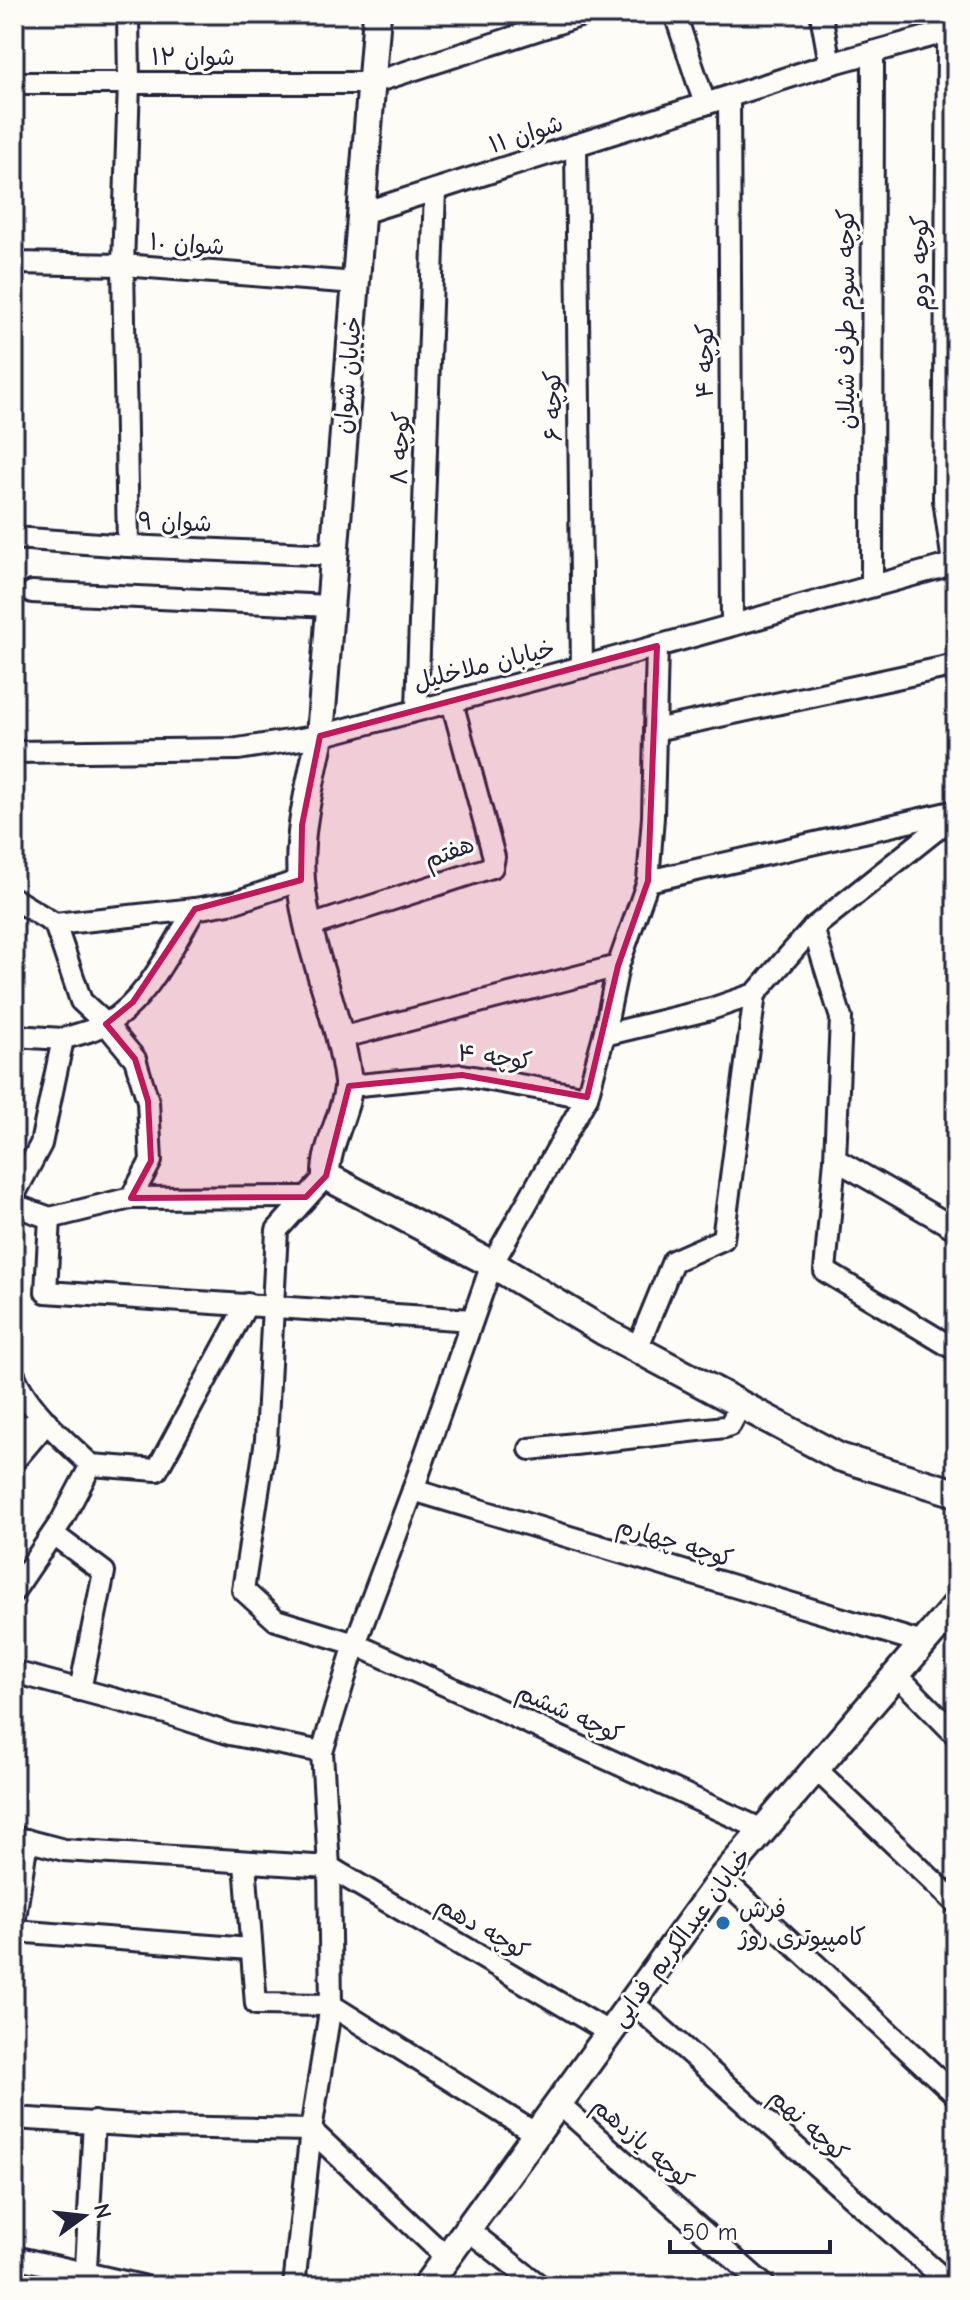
<svg xmlns="http://www.w3.org/2000/svg" width="970" height="2300" font-family="'Comic Neue','Playpen Sans Arabic',sans-serif">
  <rect width="100%" height="100%" fill="#fdfcf7"/>
  <filter id="ink" filterUnits="userSpaceOnUse"><feTurbulence type="fractalNoise" baseFrequency=".0125" numOctaves="2"/><feDisplacementMap in="SourceGraphic" scale="16" xChannelSelector="R" yChannelSelector="G"/><feConvolveMatrix kernelMatrix="1 2 1 2 8 2 1 2 1" color-interpolation-filters="sRGB"/></filter>
  <g filter="url(#ink)">
    <g fill="none" stroke-linecap="round" stroke-linejoin="round">
      <defs>
        <g id="minor">
          <path d="M 128,14 L 129,83 L 123,265 L 128,546"/>
          <path d="M 675,14 L 705,104 L 830,64"/>
          <path d="M 821,14 L 830,64 L 956,29"/>
          <path d="M 14,83 L 372,83 L 586,14"/>
          <path d="M 729,96 L 732,625"/>
          <path d="M 576,145 L 582,667"/>
          <path d="M 362,213 L 705,104"/>
          <path d="M 14,263 L 123,265 L 356,283"/>
          <path d="M 953,492 L 944,499 L 953,563"/>
          <path d="M 944,499 L 948,47 L 956,31"/>
          <path d="M 14,538 L 128,546 L 334,555"/>
          <path d="M 872,586 L 873,52"/>
          <path d="M 32,592 L 330,606"/>
          <path d="M 417,708 L 435,190"/>
          <path d="M 655,730 L 956,665"/>
          <path d="M 14,752 L 238,749 L 320,736 L 582,667 L 956,563"/>
          <path d="M 648,881 L 956,811"/>
          <path d="M 14,899 L 55,924 L 195,909"/>
          <path d="M 55,924 L 81,1001 L 106,1024 L 135,1059 L 148,1101 L 151,1161 L 131,1198"/>
          <path d="M 310,926 L 492,867 L 494,857 L 452,702"/>
          <path d="M 813,928 L 841,1018 L 835,1159 L 956,1229"/>
          <path d="M 604,1035 L 618,966 L 648,881 L 653,817 L 657,646"/>
          <path d="M 14,1036 L 63,1039"/>
          <path d="M 340,1038 L 618,966"/>
          <path d="M 349,1086 L 462,1075 L 587,1097"/>
          <path d="M 835,1159 L 825,1271 L 956,1350"/>
          <path d="M 326,1176 L 277,1230 L 266,1440 L 243,1590 L 276,1620 L 355,1644 L 763,1830"/>
          <path d="M 14,1195 L 41,1144 L 63,1039 C 77,1034 93,1031 106,1024 C 147,1001 171,948 195,909 L 235,902 L 301,880"/>
          <path d="M 14,1205 L 50,1218 L 131,1198 L 306,1197"/>
          <path d="M 50,1218 L 46,1292 L 472,1320"/>
          <path d="M 637,1349 L 673,1261 L 723,1239 L 755,994"/>
          <path d="M 14,1375 C 27,1408 65,1441 91,1465 L 62,1520 L 14,1591"/>
          <path d="M 14,1429 L 47,1422"/>
          <path d="M 530,1449 L 725,1427 L 730,1425 L 741,1404"/>
          <path d="M 14,1461 L 47,1422"/>
          <path d="M 91,1465 L 157,1470 L 247,1304"/>
          <path d="M 413,1490 L 923,1643"/>
          <path d="M 53,1534 L 104,1572 L 80,1690"/>
          <path d="M 14,1672 L 166,1713 L 230,1734 L 322,1752"/>
          <path d="M 896,1674 L 956,1735"/>
          <path d="M 815,1768 L 956,1903"/>
          <path d="M 14,1837 L 64,1850 L 329,1867 L 610,2033"/>
          <path d="M 245,1863 L 256,2004 L 331,2005 L 536,2134"/>
          <path d="M 722,1878 L 956,2095"/>
          <path d="M 14,1924 L 27,1840"/>
          <path d="M 14,1931 L 250,1949"/>
          <path d="M 632,2002 L 952,2286"/>
          <path d="M 558,2103 L 765,2286"/>
          <path d="M 14,2118 L 156,2127 L 311,2130 L 447,2258"/>
          <path d="M 467,2229 L 540,2286"/>
          <path d="M 14,2257 L 142,2286"/>
          <path d="M 85,2286 L 94,2122"/>
          <path d="M 294,2286 L 311,2130 L 331,2005 L 329,1867 L 322,1752 L 355,1644 L 413,1490 L 492,1264 L 587,1097 L 604,1035 L 711,1009 L 755,994 L 813,928 L 956,814"/>
        </g>
        <g id="tertiary">
          <path d="M 377,14 L 320,736 C 311,783 297,831 301,880 C 306,949 340,1013 348,1082 C 350,1105 325,1145 326,1176 L 492,1264 L 605,1332 L 839,1457 L 956,1493"/>
          <path d="M 426,2286 L 722,1878 L 956,1605"/>
        </g>
      </defs>
      <!-- minor casing -->
      <use href="#minor" stroke="#22223b" stroke-width="26"/>
      <!-- tertiary casing -->
      <use href="#tertiary" stroke="#22223b" stroke-width="32"/>
      <!-- minor -->
      <use href="#minor" stroke="#fdfcf7" stroke-width="20"/>
      <!-- tertiary -->
      <use href="#tertiary" stroke="#fdfcf7" stroke-width="26"/>
    </g>
  </g>
  <!-- marked area -->
  <path fill="#c2185b" fill-opacity="0.2" stroke="#c2185b" stroke-width="6" stroke-linejoin="round" d="M 657,646 L 648,881 L 618,966 L 587,1097 L 462,1075 L 349,1086 L 326,1176 L 306,1197 L 131,1198 L 151,1161 L 148,1101 L 135,1059 L 106,1024 L 133,1002 L 195,909 L 301,880 L 302,825 L 320,736 Z"/>
  <!-- markers -->
  <circle fill="#1f6fb2" stroke="#fdfcf7" stroke-width="3" cx="723" cy="1923" r="8"/>
  <g text-anchor="middle" stroke-width="6" stroke-linejoin="round" paint-order="stroke">
    <!-- street labels -->
    <g font-size="24" fill="#22223b" stroke="#fdfcf7">
      <text x="193" y="65">شوان ۱۲</text>
      <text transform="translate(526 134) rotate(-18)" y="8">شوان ۱۱</text>
      <text transform="translate(187 244) rotate(4)" y="8">شوان ۱۰</text>
      <text transform="translate(920 263) rotate(-90)" y="8">کوچه دوم</text>
      <text transform="translate(846 319) rotate(-90)" y="8">کوچه سوم طرف شیلان</text>
      <text transform="translate(705 361) rotate(-90)" y="8">کوچه ۴</text>
      <text transform="translate(348 375) rotate(-85)" y="8">خیابان شوان</text>
      <text transform="translate(553 406) rotate(-91)" y="8">کوچه ۶</text>
      <text transform="translate(400 448) rotate(-88)" y="8">کوچه ۸</text>
      <text transform="translate(175 522) rotate(2)" y="8">شوان ۹</text>
      <text transform="translate(484 665) rotate(-14)" y="8">خیابان ملاخلیل</text>
      <text transform="translate(449 852) rotate(-21)" y="8">هفتم</text>
      <text transform="translate(495 1057) rotate(7)" y="8">کوچه ۴</text>
      <text transform="translate(675 1542) rotate(17)" y="8">کوچه چهارم</text>
      <text transform="translate(570 1713) rotate(24)" y="8">کوچه ششم</text>
      <text transform="translate(483 1928) rotate(30)" y="8">کوچه دهم</text>
      <text transform="translate(681 1937) rotate(-53)" y="8">خیابان عبدالکریم فدایی</text>
      <text transform="translate(809 2125) rotate(42)" y="8">کوچه نهم</text>
      <text transform="translate(643 2143) rotate(41)" y="8">کوچه یازدهم</text>
    </g>
    <!-- poi labels -->
    <g font-size="24" fill="#22223b" stroke="#fdfcf7" text-anchor="start">
      <text x="739" y="1917">فرش<tspan x="739" dy="28">کامپیوتری روژ</tspan></text>
    </g>
  </g>
  <!-- margin -->
  <rect width="970" height="2300" fill="none" stroke="#fdfcf7" stroke-width="48"/>
  <rect x="24" y="24" width="922" height="2252" fill="none" stroke="#22223b" stroke-width="3" filter="url(#ink)"/>
  <!-- north arrow -->
  <g transform="translate(84 2216) rotate(75)" stroke="#fdfcf7" stroke-width="6" paint-order="stroke">
  <path d="M0-6L14 30L0 20L-14 30Z" fill="#22223b"/>
  <text y="-12" font-size="22" font-weight="bold" text-anchor="middle" fill="#22223b">N</text>
  </g>
  <!-- scale -->
  <path d="M670 2240v12h160v-12" fill="none" stroke="#22223b" stroke-width="4"/>
  <text x="682" y="2240" font-size="24" fill="#22223b" stroke="#fdfcf7" stroke-width="6" paint-order="stroke">50 m</text>
</svg>
